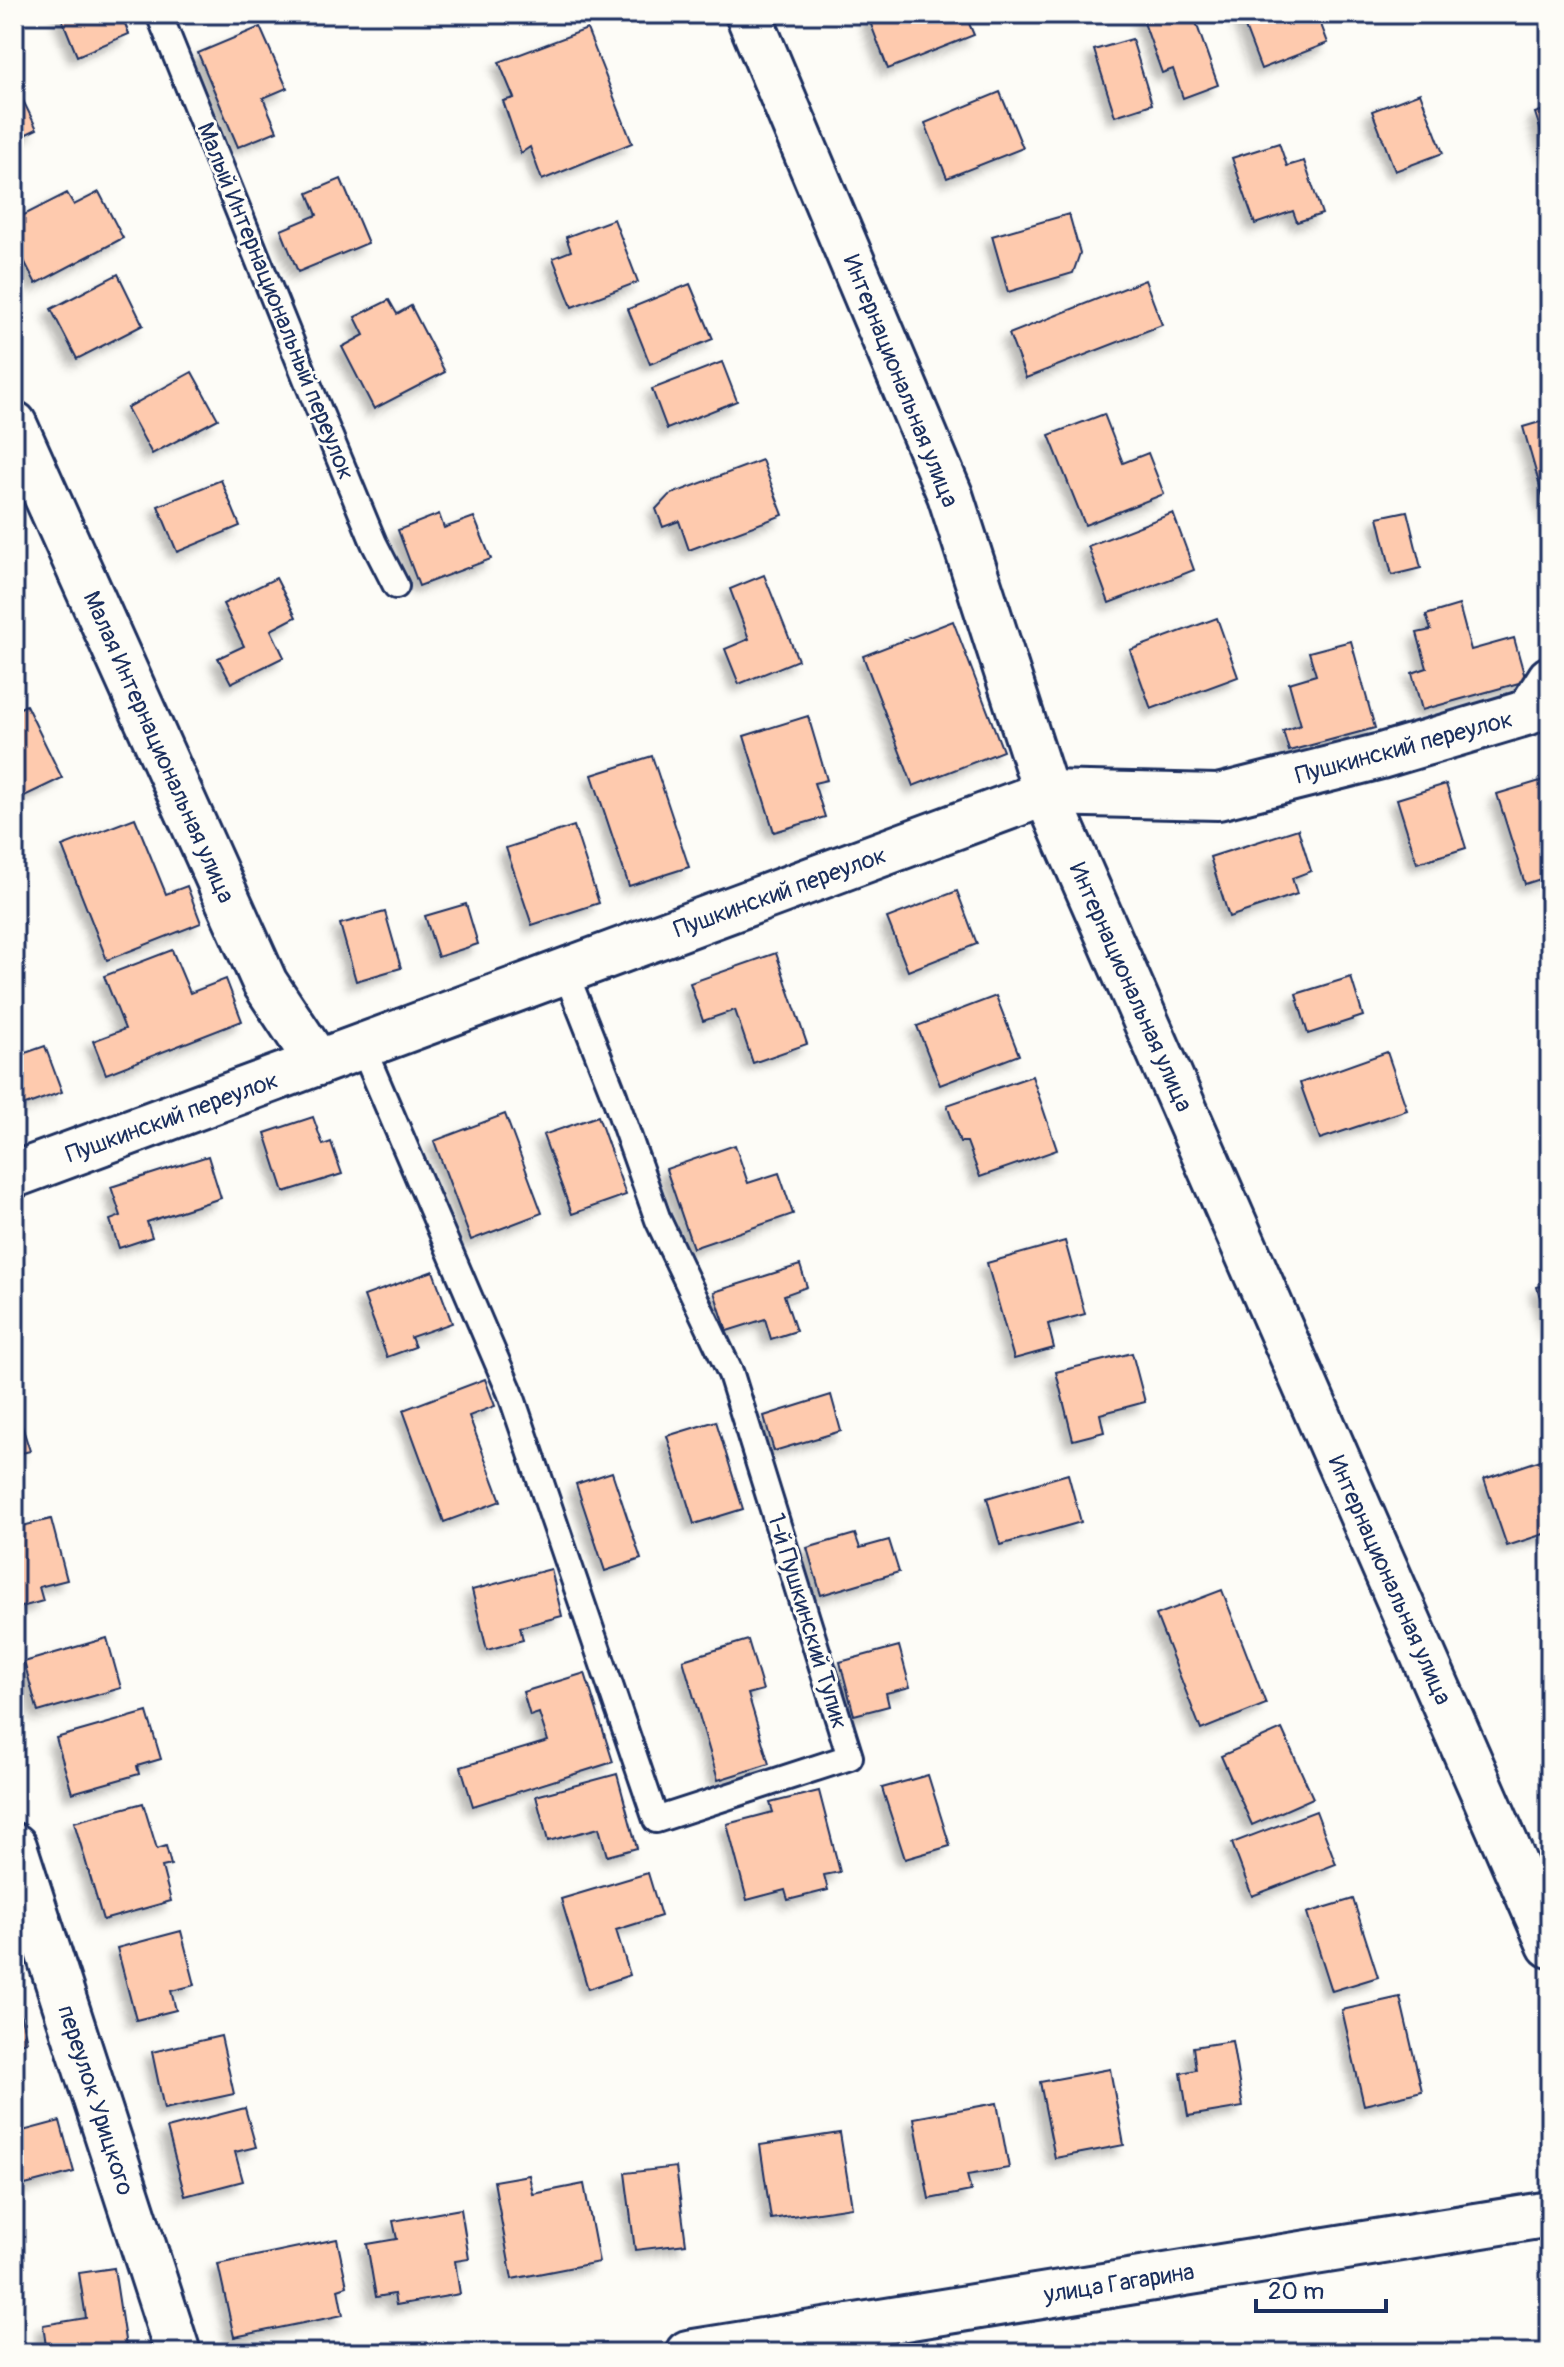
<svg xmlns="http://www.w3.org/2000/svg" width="1564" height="2367" font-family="Pangolin,sans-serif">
  <defs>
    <filter id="shadow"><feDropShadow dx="-7" dy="7" stdDeviation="4" flood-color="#0004"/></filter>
  </defs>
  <rect width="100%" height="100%" fill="#fdfcf7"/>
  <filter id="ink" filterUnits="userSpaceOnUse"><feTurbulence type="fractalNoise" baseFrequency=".0125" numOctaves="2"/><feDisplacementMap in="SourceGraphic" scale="16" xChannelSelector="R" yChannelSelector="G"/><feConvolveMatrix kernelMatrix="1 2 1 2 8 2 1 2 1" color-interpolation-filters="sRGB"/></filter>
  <g filter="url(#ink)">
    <!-- building -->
    <g fill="#fecaae" stroke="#1b2f5e" stroke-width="2" filter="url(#shadow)">
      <path d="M 60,14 L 121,14 L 129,34 L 77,56 Z"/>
      <path d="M 867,14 L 965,14 L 974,35 L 888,69 Z"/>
      <path d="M 1141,14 L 1169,14 L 1171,20 L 1193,14 L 1218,85 L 1183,98 L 1173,69 L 1162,73 Z"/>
      <path d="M 1240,14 L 1317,14 L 1328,43 L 1261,69 Z"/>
      <path d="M 260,27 L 287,88 L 263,98 L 277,131 L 238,147 L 198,53 Z"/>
      <path d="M 587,29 L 632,143 L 542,180 L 530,147 L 521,153 L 503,101 L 514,98 L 499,62 Z"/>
      <path d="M 1132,39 L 1152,104 L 1115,116 L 1094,50 Z"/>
      <path d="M 14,82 L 37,129 L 14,140 Z"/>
      <path d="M 1000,92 L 1023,148 L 947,178 L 925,123 Z"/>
      <path d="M 1420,93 L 1443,153 L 1395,171 L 1372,111 Z"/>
      <path d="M 1550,108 L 1550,159 L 1535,113 Z"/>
      <path d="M 1279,143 L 1287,166 L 1304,161 L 1322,214 L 1297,222 L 1293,211 L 1255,224 L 1232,158 Z"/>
      <path d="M 341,179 L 368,243 L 298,272 L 281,230 L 317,215 L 308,193 Z"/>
      <path d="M 99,192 L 123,238 L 36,284 L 14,241 L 14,220 L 67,193 L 74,205 Z"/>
      <path d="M 1069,214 L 1080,253 L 1073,273 L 1008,292 L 992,236 Z"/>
      <path d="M 614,219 L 638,282 L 572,307 L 553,258 L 571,251 L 566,237 Z"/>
      <path d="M 118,274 L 143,325 L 77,359 L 51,309 Z"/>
      <path d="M 1145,280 L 1162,325 L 1026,378 L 1009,334 Z"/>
      <path d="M 690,284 L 713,339 L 650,364 L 628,309 Z"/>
      <path d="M 389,300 L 397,314 L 411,306 L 445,372 L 374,409 L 342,347 L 364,335 L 355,317 Z"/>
      <path d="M 722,362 L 737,401 L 667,429 L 652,389 Z"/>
      <path d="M 192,372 L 218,419 L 152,454 L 127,408 Z"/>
      <path d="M 1104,414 L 1123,463 L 1148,453 L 1164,494 L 1085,525 L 1049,435 Z"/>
      <path d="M 1550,419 L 1550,521 L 1523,427 Z"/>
      <path d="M 762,460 L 783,515 L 689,550 L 679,521 L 663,527 L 656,509 L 669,495 Z"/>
      <path d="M 221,480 L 240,526 L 177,552 L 158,506 Z"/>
      <path d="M 1407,511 L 1421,568 L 1392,575 L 1378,517 Z"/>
      <path d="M 1173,513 L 1194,570 L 1109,603 L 1088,546 Z"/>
      <path d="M 439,514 L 444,528 L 474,517 L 491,559 L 419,586 L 398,530 Z"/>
      <path d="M 764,575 L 798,660 L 739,684 L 725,649 L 749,639 L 730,589 Z"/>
      <path d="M 276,578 L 296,617 L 271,630 L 284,657 L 231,683 L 218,658 L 244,646 L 223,604 Z"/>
      <path d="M 1459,605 L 1471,650 L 1514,638 L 1526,681 L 1422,710 L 1412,673 L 1427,668 L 1417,633 L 1431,630 L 1426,615 Z"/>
      <path d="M 1217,618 L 1238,677 L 1151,709 L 1130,650 Z"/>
      <path d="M 953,621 L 1003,751 L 913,786 L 863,656 Z"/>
      <path d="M 1351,641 L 1375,728 L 1289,751 L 1283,731 L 1301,725 L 1289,683 L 1316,675 L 1309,652 Z"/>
      <path d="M 26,705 L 62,778 L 14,801 L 14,711 Z"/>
      <path d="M 808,716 L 827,780 L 814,783 L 825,817 L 774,832 L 744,736 Z"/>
      <path d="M 652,756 L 689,867 L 629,886 L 592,775 Z"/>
      <path d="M 1550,778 L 1550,876 L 1525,884 L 1497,794 Z"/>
      <path d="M 1446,784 L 1466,848 L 1417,863 L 1397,799 Z"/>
      <path d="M 135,818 L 166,894 L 187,886 L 201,923 L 107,960 L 62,846 Z"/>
      <path d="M 574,826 L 599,903 L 532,925 L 506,848 Z"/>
      <path d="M 1298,829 L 1311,871 L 1292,878 L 1297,894 L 1229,917 L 1210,857 Z"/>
      <path d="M 957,891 L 977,944 L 908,971 L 887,918 Z"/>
      <path d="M 466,904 L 478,944 L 438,957 L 425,916 Z"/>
      <path d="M 385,912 L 401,968 L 356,981 L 340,924 Z"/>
      <path d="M 172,950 L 190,993 L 226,979 L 242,1021 L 106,1074 L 93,1041 L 125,1029 L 104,976 Z"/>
      <path d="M 776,953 L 807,1044 L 753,1063 L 735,1010 L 703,1021 L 690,983 Z"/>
      <path d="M 1351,977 L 1363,1016 L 1308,1034 L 1296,994 Z"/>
      <path d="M 996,996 L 1019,1055 L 940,1085 L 917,1026 Z"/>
      <path d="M 45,1046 L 62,1092 L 14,1109 L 14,1057 Z"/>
      <path d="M 1387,1052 L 1407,1110 L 1320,1139 L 1300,1083 Z"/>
      <path d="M 1032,1076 L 1057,1150 L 980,1177 L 967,1142 L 960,1142 L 947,1105 Z"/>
      <path d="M 505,1114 L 542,1213 L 471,1240 L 434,1141 Z"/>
      <path d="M 598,1116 L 626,1195 L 572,1214 L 543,1135 Z"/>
      <path d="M 313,1117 L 323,1145 L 331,1142 L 342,1174 L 284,1192 L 265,1133 Z"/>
      <path d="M 735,1145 L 748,1183 L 779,1173 L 793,1214 L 693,1248 L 666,1169 Z"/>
      <path d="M 208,1156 L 221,1198 L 147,1222 L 152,1237 L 119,1248 L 110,1220 L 121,1216 L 111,1187 Z"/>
      <path d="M 1065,1241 L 1085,1314 L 1048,1324 L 1054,1348 L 1014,1359 L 987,1263 Z"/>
      <path d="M 800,1265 L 807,1287 L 784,1295 L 796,1331 L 771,1339 L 765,1319 L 727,1331 L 714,1292 Z"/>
      <path d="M 433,1271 L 452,1323 L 411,1337 L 415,1347 L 387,1357 L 364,1296 Z"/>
      <path d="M 1550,1284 L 1550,1332 L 1537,1287 Z"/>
      <path d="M 1132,1353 L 1145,1402 L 1100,1414 L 1104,1432 L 1073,1440 L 1056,1372 Z"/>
      <path d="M 485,1379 L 495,1406 L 469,1416 L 501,1501 L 444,1522 L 403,1410 Z"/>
      <path d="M 831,1395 L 841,1431 L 774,1451 L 764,1416 Z"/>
      <path d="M 14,1401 L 30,1451 L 14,1455 Z"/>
      <path d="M 716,1421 L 743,1509 L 694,1524 L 667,1436 Z"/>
      <path d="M 1550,1457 L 1550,1532 L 1507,1546 L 1484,1479 Z"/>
      <path d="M 612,1472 L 641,1559 L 605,1571 L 576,1484 Z"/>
      <path d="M 1068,1474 L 1081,1522 L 1000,1545 L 987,1498 Z"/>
      <path d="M 51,1519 L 67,1580 L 39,1587 L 43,1601 L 14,1609 L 14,1528 Z"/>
      <path d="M 855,1534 L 860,1548 L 889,1540 L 899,1572 L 821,1595 L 807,1548 Z"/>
      <path d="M 551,1569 L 562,1616 L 520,1627 L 523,1640 L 487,1650 L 472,1590 Z"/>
      <path d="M 1222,1590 L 1266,1704 L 1201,1730 L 1156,1615 Z"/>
      <path d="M 107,1638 L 121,1688 L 38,1712 L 24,1662 Z"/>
      <path d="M 748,1640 L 763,1690 L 748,1694 L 769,1764 L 718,1780 L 683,1660 Z"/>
      <path d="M 899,1646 L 910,1687 L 886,1693 L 889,1706 L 854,1715 L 840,1662 Z"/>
      <path d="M 585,1673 L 613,1762 L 473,1806 L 461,1767 L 548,1741 L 539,1713 L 530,1716 L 523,1692 Z"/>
      <path d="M 147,1712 L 161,1759 L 137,1766 L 139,1774 L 72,1793 L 56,1738 Z"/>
      <path d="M 1282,1729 L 1313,1798 L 1252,1825 L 1221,1756 Z"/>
      <path d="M 617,1774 L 637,1848 L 607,1856 L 599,1828 L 548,1841 L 536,1796 Z"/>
      <path d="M 928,1775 L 950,1846 L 905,1859 L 882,1788 Z"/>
      <path d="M 819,1791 L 840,1872 L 824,1875 L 828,1890 L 788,1900 L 785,1890 L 747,1900 L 727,1824 L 773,1812 L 770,1803 Z"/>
      <path d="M 143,1803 L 157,1849 L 166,1846 L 171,1865 L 162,1867 L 171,1901 L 103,1920 L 74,1822 Z"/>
      <path d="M 1316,1811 L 1336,1864 L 1252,1896 L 1232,1843 Z"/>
      <path d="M 648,1873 L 661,1916 L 616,1930 L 630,1975 L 588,1989 L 561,1899 Z"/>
      <path d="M 1353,1899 L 1378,1977 L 1332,1991 L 1307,1913 Z"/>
      <path d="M 181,1931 L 195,1985 L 171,1991 L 176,2010 L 136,2020 L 117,1948 Z"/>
      <path d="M 1400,1997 L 1422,2091 L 1364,2105 L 1342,2010 Z"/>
      <path d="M 19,2009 L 27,2041 L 14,2045 L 14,2010 Z"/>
      <path d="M 221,2036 L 234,2094 L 164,2109 L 152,2052 Z"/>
      <path d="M 1232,2041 L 1243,2107 L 1188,2116 L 1181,2073 L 1196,2070 L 1193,2047 Z"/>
      <path d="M 1110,2069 L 1124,2145 L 1055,2158 L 1040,2082 Z"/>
      <path d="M 997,2103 L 1009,2168 L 967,2175 L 971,2191 L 929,2199 L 914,2118 Z"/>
      <path d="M 245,2108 L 256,2147 L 235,2152 L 243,2181 L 185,2196 L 167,2128 Z"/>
      <path d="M 60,2121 L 74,2172 L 14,2188 L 14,2123 L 23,2131 Z"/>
      <path d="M 840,2133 L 852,2207 L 771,2219 L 760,2145 Z"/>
      <path d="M 676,2167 L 686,2244 L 635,2250 L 625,2173 Z"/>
      <path d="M 529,2175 L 533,2194 L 584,2184 L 599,2262 L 512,2279 L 494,2181 Z"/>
      <path d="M 461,2209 L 469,2259 L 455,2261 L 460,2294 L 396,2305 L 394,2294 L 376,2297 L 367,2244 L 397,2239 L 393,2221 Z"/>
      <path d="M 337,2239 L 347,2286 L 338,2289 L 343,2315 L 234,2337 L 218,2264 Z"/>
      <path d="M 114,2268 L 127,2353 L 47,2353 L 43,2325 L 86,2318 L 79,2273 Z"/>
    </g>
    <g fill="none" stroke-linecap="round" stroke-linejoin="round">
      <defs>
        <g id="lane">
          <path d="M 159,14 L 307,381 L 374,543 L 396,586"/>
          <path d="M 362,1046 L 510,1392 L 656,1820 L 850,1757 L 731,1374 L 658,1220 L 614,1095 L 565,971"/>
        </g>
        <g id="street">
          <path d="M 748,14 L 950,495 L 1046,793 L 1550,1945"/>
          <path d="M 14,424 L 265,983 L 318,1063"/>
          <path d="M 14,1175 L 1046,793 L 1218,797 L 1381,756 L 1529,712 L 1550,679"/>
          <path d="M 14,1846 L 178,2353"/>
        </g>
        <path id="secondary" d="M 688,2353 L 1550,2214"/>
      </defs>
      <!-- lane casing -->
      <use href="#lane" stroke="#1b2f5e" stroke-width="30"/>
      <!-- street casing -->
      <use href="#street" stroke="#1b2f5e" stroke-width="50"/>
      <!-- secondary casing -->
      <use href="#secondary" stroke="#1b2f5e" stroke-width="50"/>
      <!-- lane -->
      <use href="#lane" stroke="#fdfcf7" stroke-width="24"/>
      <!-- street -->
      <use href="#street" stroke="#fdfcf7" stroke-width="44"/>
      <!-- secondary -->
      <use href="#secondary" stroke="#fdfcf7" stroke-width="44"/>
    </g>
  </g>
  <g text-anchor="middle" stroke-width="6" stroke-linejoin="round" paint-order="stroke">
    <!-- street labels -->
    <g font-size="24" fill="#1b2f5e" stroke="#fdfcf7">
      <text transform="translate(276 301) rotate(68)" y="8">Малый Интернациональный переулок</text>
      <text transform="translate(901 381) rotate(68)" y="8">Интернациональная улица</text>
      <text transform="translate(159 747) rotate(66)" y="8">Малая Интернациональная улица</text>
      <text transform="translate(1404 747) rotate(-15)" y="8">Пушкинский переулок</text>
      <text transform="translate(780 892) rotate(-20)" y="8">Пушкинский переулок</text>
      <text transform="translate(1131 987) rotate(66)" y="8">Интернациональная улица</text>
      <text transform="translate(172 1117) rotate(-20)" y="8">Пушкинский переулок</text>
      <text transform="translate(1390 1580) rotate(66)" y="8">Интернациональная улица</text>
      <text transform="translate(808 1621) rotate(73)" y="8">1-й Пушкинский Тупик</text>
      <text transform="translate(96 2100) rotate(72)" y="8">переулок Урицкого</text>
      <text transform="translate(1119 2283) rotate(-9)" y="8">улица Гагарина</text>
    </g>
  </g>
  <!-- margin -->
  <rect width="1564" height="2367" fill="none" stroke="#fdfcf7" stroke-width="48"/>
  <rect x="24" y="24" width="1516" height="2319" fill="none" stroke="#1b2f5e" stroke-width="3" filter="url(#ink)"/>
  <!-- scale -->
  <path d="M1256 2299v12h130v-12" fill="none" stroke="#1b2f5e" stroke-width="4"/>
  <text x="1268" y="2299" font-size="24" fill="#1b2f5e" stroke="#fdfcf7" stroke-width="6" paint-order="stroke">20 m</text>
</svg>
